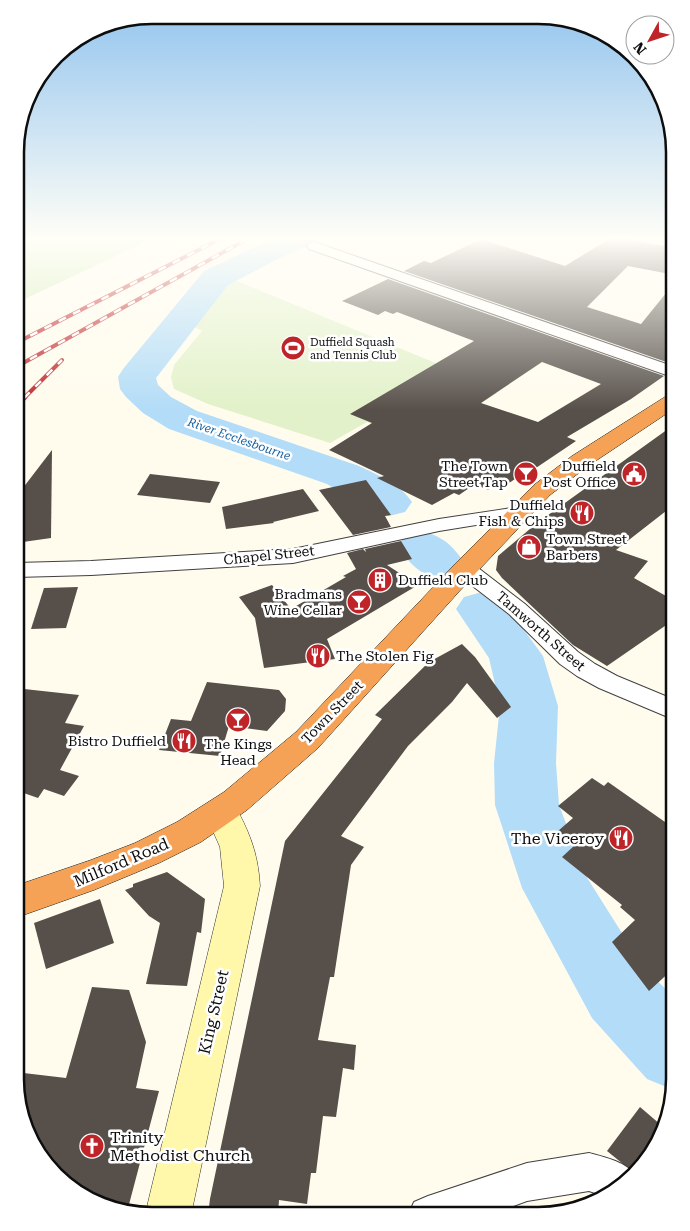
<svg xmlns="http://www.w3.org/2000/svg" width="690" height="1231" font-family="'Roboto Serif',serif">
  <rect width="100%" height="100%" fill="#fffcee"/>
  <!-- green -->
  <path fill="#d0eab7" d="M 16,239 L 152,239 L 16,303 Z"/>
  <!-- pitch -->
  <path fill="#e2f1c9" d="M 232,279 L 462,374 L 497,393 L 483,402 L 382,428 L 367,422 L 330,443 L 208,404 L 174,389 L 171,377 L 174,365 L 202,331 L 190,324 Z"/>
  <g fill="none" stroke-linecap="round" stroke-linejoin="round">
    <!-- river -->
    <g fill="#b2dcf7" fill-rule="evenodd">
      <path d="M 272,239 L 315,239 L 311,245 L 284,256 L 228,285 L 156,378 L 158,385 L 171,397 L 197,411 L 359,466 C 378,475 400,484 412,502 L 405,512 L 389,516 L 373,512 L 327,484 L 169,429 L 143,413 L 126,397 L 120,389 L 118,377 L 123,369 L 204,271 Z"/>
      <path d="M 422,531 C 443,537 451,544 464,562 L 456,573 C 425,581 415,571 398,546 L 405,536 Z"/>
      <path d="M 482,592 L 500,597 L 543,656 L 558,706 L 556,763 L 559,805 L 586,876 L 644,968 L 675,998 L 674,1090 L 647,1079 L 592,1018 L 522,888 L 495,805 L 494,763 L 500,706 L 489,658 L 456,609 L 464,597 Z"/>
    </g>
  </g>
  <!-- building -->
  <g fill="#564f4a" fill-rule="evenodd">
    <path d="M 481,239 L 565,266 L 609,239 L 627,239 L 675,248 L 675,275 L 628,266 L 587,307 L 641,324 L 675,282 L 675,365 L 404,271 L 424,261 L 431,263 Z"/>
    <path d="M 388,279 L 664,376 L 631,399 L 567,437 L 576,441 L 518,480 L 515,479 L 502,488 L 495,485 L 488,490 L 475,484 L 459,495 L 454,493 L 432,505 L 377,478 L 384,476 L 329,450 L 372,423 L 350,414 L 474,341 L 397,312 L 393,314 L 385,311 L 378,315 L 342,301 ZM 542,362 L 601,384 L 538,422 L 481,403 Z"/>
    <path d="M 675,424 L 675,504 L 616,550 L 648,561 L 634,578 L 675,601 L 675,619 L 607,666 L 573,645 L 502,578 L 496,570 L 498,556 L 537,523 Z"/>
    <path d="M 52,450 L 51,538 L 16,543 L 16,497 Z"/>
    <path d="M 150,474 L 220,482 L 210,503 L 137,495 Z"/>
    <path d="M 366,480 L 391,515 L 385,516 L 391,527 L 353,535 L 319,490 Z"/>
    <path d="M 303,489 L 319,511 L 273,522 L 274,523 L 226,529 L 222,507 Z"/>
    <path d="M 401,541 L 412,559 L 387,565 L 418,585 L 327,639 L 335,659 L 264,668 L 255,618 L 239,597 L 272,585 L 291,609 L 346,577 L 343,576 L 356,569 L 347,553 L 363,549 L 366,552 L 365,549 Z"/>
    <path d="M 78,587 L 66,628 L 31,629 L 44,588 Z"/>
    <path d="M 462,644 L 475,657 L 511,707 L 497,718 L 467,683 L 452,702 L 408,746 L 341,836 L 364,847 L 351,865 L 334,977 L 330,977 L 318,1040 L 356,1045 L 354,1070 L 343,1068 L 336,1117 L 323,1116 L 316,1173 L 311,1173 L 307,1204 L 279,1200 L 278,1215 L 208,1215 L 210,1199 L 285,841 L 382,719 L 375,715 L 429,662 Z"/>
    <path d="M 207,682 L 279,690 L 286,699 L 285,711 L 267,731 L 229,726 L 220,756 L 159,750 L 171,719 L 191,721 Z"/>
    <path d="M 15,688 L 79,695 L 65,723 L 84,726 L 60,770 L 79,776 L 64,796 L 44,789 L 38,798 L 15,790 Z"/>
    <path d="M 592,778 L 604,786 L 608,782 L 675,829 L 675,967 L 649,991 L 612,942 L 635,920 L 620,907 L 622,905 L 562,857 L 575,845 L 558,831 L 573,818 L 558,806 Z"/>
    <path d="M 167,872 L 205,899 L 201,933 L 197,932 L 187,986 L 146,984 L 160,923 L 149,916 L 125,890 L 133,887 L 133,884 Z"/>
    <path d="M 100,899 L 114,943 L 46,969 L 34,923 Z"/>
    <path d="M 92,987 L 129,990 L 146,1042 L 136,1088 L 159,1091 L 127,1212 L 68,1187 L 22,1123 L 15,1079 L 15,1072 L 66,1078 Z"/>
    <path d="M 640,1107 L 661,1125 L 647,1162 L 633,1172 L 607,1151 Z"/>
  </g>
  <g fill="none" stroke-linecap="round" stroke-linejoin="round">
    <defs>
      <g id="street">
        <path d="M 314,242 L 675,367 L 675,378 L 309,249 L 307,246 L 309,243 Z"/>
        <path d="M 519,507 L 526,509 L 530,513 L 526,517 L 439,531 L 293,563 L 91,575 L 16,577 L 16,563 L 91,561 L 293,549 L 439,519 Z"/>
        <path d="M 465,562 L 473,564 L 525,604 L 578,652 L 595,664 L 617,676 L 675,700 L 675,720 L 599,688 L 577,676 L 560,664 L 509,614 L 457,574 L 454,569 L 457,564 Z"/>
        <path d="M 589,1153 C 600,1156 627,1162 632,1173 L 601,1195 L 589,1191 L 527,1201 L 486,1216 L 408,1216 L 414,1202 L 428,1196 L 527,1163 Z"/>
      </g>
      <path id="secondary" d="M 221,798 L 233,802 C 249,831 258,852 260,886 L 191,1215 L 145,1215 L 224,886 L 220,847 L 204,811 L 209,802 Z"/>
      <path id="highway" d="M 675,393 L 675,408 L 588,466 L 550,495 L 474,575 L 318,748 L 247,810 L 201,842 L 159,863 L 94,890 L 15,918 L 15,886 L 91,860 L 135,843 L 177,822 L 224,792 L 296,732 L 456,563 L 534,485 L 572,456 L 668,395 Z"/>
    </defs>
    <!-- street casing -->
    <use href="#street" stroke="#404040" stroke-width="2"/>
    <!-- secondary casing -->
    <use href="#secondary" stroke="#2f2f2f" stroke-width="1"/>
    <!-- highway casing -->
    <use href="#highway" stroke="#1e1e1e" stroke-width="1"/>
    <!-- street -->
    <use href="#street" fill="#fff" fill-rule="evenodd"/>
    <!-- secondary -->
    <use href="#secondary" fill="#fff7a9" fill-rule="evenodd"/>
    <!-- highway -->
    <use href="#highway" fill="#f5a256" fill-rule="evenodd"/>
    <defs>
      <g id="rail-far1">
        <path d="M 16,343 L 220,239"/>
        <path d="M 16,367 L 247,239"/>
        <path d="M 24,398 L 62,360"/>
      </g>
      <path id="rail" d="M 16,406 L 25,397"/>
    </defs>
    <!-- rail-far1 casing -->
    <use href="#rail-far1" stroke="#bf2428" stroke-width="4"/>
    <!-- rail casing -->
    <use href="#rail" stroke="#bf2428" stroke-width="5"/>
    <!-- rail-far1 -->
    <use href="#rail-far1" stroke="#fff" stroke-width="2.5" stroke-dasharray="8" stroke-linecap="butt"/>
    <!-- rail -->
    <use href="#rail" stroke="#fff" stroke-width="3" stroke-dasharray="10" stroke-linecap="butt"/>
  </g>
  <!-- sky -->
  <linearGradient id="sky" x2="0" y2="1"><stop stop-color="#92c4ee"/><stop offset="0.58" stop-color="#fffef7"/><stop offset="1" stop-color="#fffef7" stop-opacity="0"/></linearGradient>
  <rect width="690" height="411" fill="url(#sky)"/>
  <!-- icons -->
  <defs>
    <symbol id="stadium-disc" viewBox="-11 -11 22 22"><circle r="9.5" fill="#bf2428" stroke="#fff"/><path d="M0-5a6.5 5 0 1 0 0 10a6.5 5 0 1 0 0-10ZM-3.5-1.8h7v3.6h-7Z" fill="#fff"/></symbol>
    <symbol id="bar-disc" viewBox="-11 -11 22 22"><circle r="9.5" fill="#bf2428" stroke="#fff"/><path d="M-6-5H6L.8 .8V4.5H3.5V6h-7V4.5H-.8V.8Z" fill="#fff"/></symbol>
    <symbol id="civic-disc" viewBox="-11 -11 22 22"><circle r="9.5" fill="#bf2428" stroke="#fff"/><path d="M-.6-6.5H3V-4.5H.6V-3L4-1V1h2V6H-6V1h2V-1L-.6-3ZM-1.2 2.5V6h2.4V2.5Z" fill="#fff"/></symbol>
    <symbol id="restaurant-disc" viewBox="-11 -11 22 22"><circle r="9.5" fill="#bf2428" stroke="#fff"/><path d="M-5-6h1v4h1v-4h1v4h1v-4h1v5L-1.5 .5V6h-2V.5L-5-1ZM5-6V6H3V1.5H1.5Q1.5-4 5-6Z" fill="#fff"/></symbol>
    <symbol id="shop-disc" viewBox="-11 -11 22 22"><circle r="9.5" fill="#bf2428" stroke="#fff"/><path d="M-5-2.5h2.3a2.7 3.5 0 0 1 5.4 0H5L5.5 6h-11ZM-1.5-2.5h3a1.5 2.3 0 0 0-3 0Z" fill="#fff"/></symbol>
    <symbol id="building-disc" viewBox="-11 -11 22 22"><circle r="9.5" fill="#bf2428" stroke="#fff"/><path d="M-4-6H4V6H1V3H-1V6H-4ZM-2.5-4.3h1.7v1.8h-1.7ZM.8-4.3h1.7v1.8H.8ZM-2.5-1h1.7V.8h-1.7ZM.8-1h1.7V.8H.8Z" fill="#fff"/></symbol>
    <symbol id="church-disc" viewBox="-11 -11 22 22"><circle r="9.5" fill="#bf2428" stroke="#fff"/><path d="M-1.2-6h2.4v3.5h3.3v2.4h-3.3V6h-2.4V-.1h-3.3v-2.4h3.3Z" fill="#fff"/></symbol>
  </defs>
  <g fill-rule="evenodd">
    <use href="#stadium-disc" x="279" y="334" width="28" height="28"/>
    <use href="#bar-disc" x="512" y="460" width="28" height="28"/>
    <use href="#civic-disc" x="620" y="460" width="28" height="28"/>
    <use href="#restaurant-disc" x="568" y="499" width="28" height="28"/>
    <use href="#shop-disc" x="515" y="533" width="28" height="28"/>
    <use href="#building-disc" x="366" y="566" width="28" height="28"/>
    <use href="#bar-disc" x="345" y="588" width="28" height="28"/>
    <use href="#restaurant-disc" x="304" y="642" width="28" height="28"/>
    <use href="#bar-disc" x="224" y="706" width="28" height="28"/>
    <use href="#restaurant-disc" x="170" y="727" width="28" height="28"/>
    <use href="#restaurant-disc" x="607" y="824" width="28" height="28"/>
    <use href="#church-disc" x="78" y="1132" width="28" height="28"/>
  </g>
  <g text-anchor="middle" stroke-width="5" stroke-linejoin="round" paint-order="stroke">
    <!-- far-poi labels -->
    <g font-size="11" fill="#0d0d0d" stroke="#fff" text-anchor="start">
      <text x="310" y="346">Duffield Squash<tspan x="310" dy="13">and Tennis Club</tspan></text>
    </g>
    <!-- far-water labels -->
    <g font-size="12" font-style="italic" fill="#1661a0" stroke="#fff">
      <text transform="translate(239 439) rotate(19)" y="4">River Ecclesbourne</text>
    </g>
    <!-- poi labels -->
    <g font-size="14" fill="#0d0d0d" stroke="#fff" text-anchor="end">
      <text x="508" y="471">The Town<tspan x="508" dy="16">Street Tap</tspan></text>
      <text x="616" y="471">Duffield<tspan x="616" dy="16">Post Office</tspan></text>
      <text x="564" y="510">Duffield<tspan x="564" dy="16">Fish &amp; Chips</tspan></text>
      <text x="546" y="544" text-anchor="start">Town Street<tspan x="546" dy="16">Barbers</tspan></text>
      <text x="398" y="585" text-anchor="start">Duffield Club</text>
      <text x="342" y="599">Bradmans<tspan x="342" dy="16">Wine Cellar</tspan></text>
      <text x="336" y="661" text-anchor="start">The Stolen Fig</text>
      <text x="166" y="746">Bistro Duffield</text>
      <text x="238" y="749" text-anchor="middle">The Kings<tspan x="238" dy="16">Head</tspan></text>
    </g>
    <!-- street labels -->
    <g font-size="14" fill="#0d0d0d" stroke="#fff">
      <text transform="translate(269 555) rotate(-6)" y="5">Chapel Street</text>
      <text transform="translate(541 631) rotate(41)" y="5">Tamworth Street</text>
      <text transform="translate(332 712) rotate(-46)" y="5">Town Street</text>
    </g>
    <!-- near-poi labels -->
    <g font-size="16" fill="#0d0d0d" stroke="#fff" text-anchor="end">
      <text x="604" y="844">The Viceroy</text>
      <text x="110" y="1143" text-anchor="start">Trinity<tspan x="110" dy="18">Methodist Church</tspan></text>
    </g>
    <!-- near-street labels -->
    <g font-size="16" fill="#0d0d0d" stroke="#fff">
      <text transform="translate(121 862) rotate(-23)" y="6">Milford Road</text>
      <text transform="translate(213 1012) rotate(-77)" y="6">King Street</text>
    </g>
  </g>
  <!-- crop -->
  <path d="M0 0H690V1231H0ZM152 24H538A128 128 0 0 1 666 152V1079A128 128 0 0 1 538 1207H152A128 128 0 0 1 24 1079V152A128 128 0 0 1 152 24Z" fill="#fff" fill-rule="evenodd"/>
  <path fill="none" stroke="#0d0d0d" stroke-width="2.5" d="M152 24H538A128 128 0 0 1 666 152V1079A128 128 0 0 1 538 1207H152A128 128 0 0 1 24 1079V152A128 128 0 0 1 152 24Z"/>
  <!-- north arrow -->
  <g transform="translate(650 40) rotate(230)"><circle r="24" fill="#ffffff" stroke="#9e9e9e"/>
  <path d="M0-4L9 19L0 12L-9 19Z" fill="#bf2428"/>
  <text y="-8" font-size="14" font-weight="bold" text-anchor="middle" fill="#0d0d0d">N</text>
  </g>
</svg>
